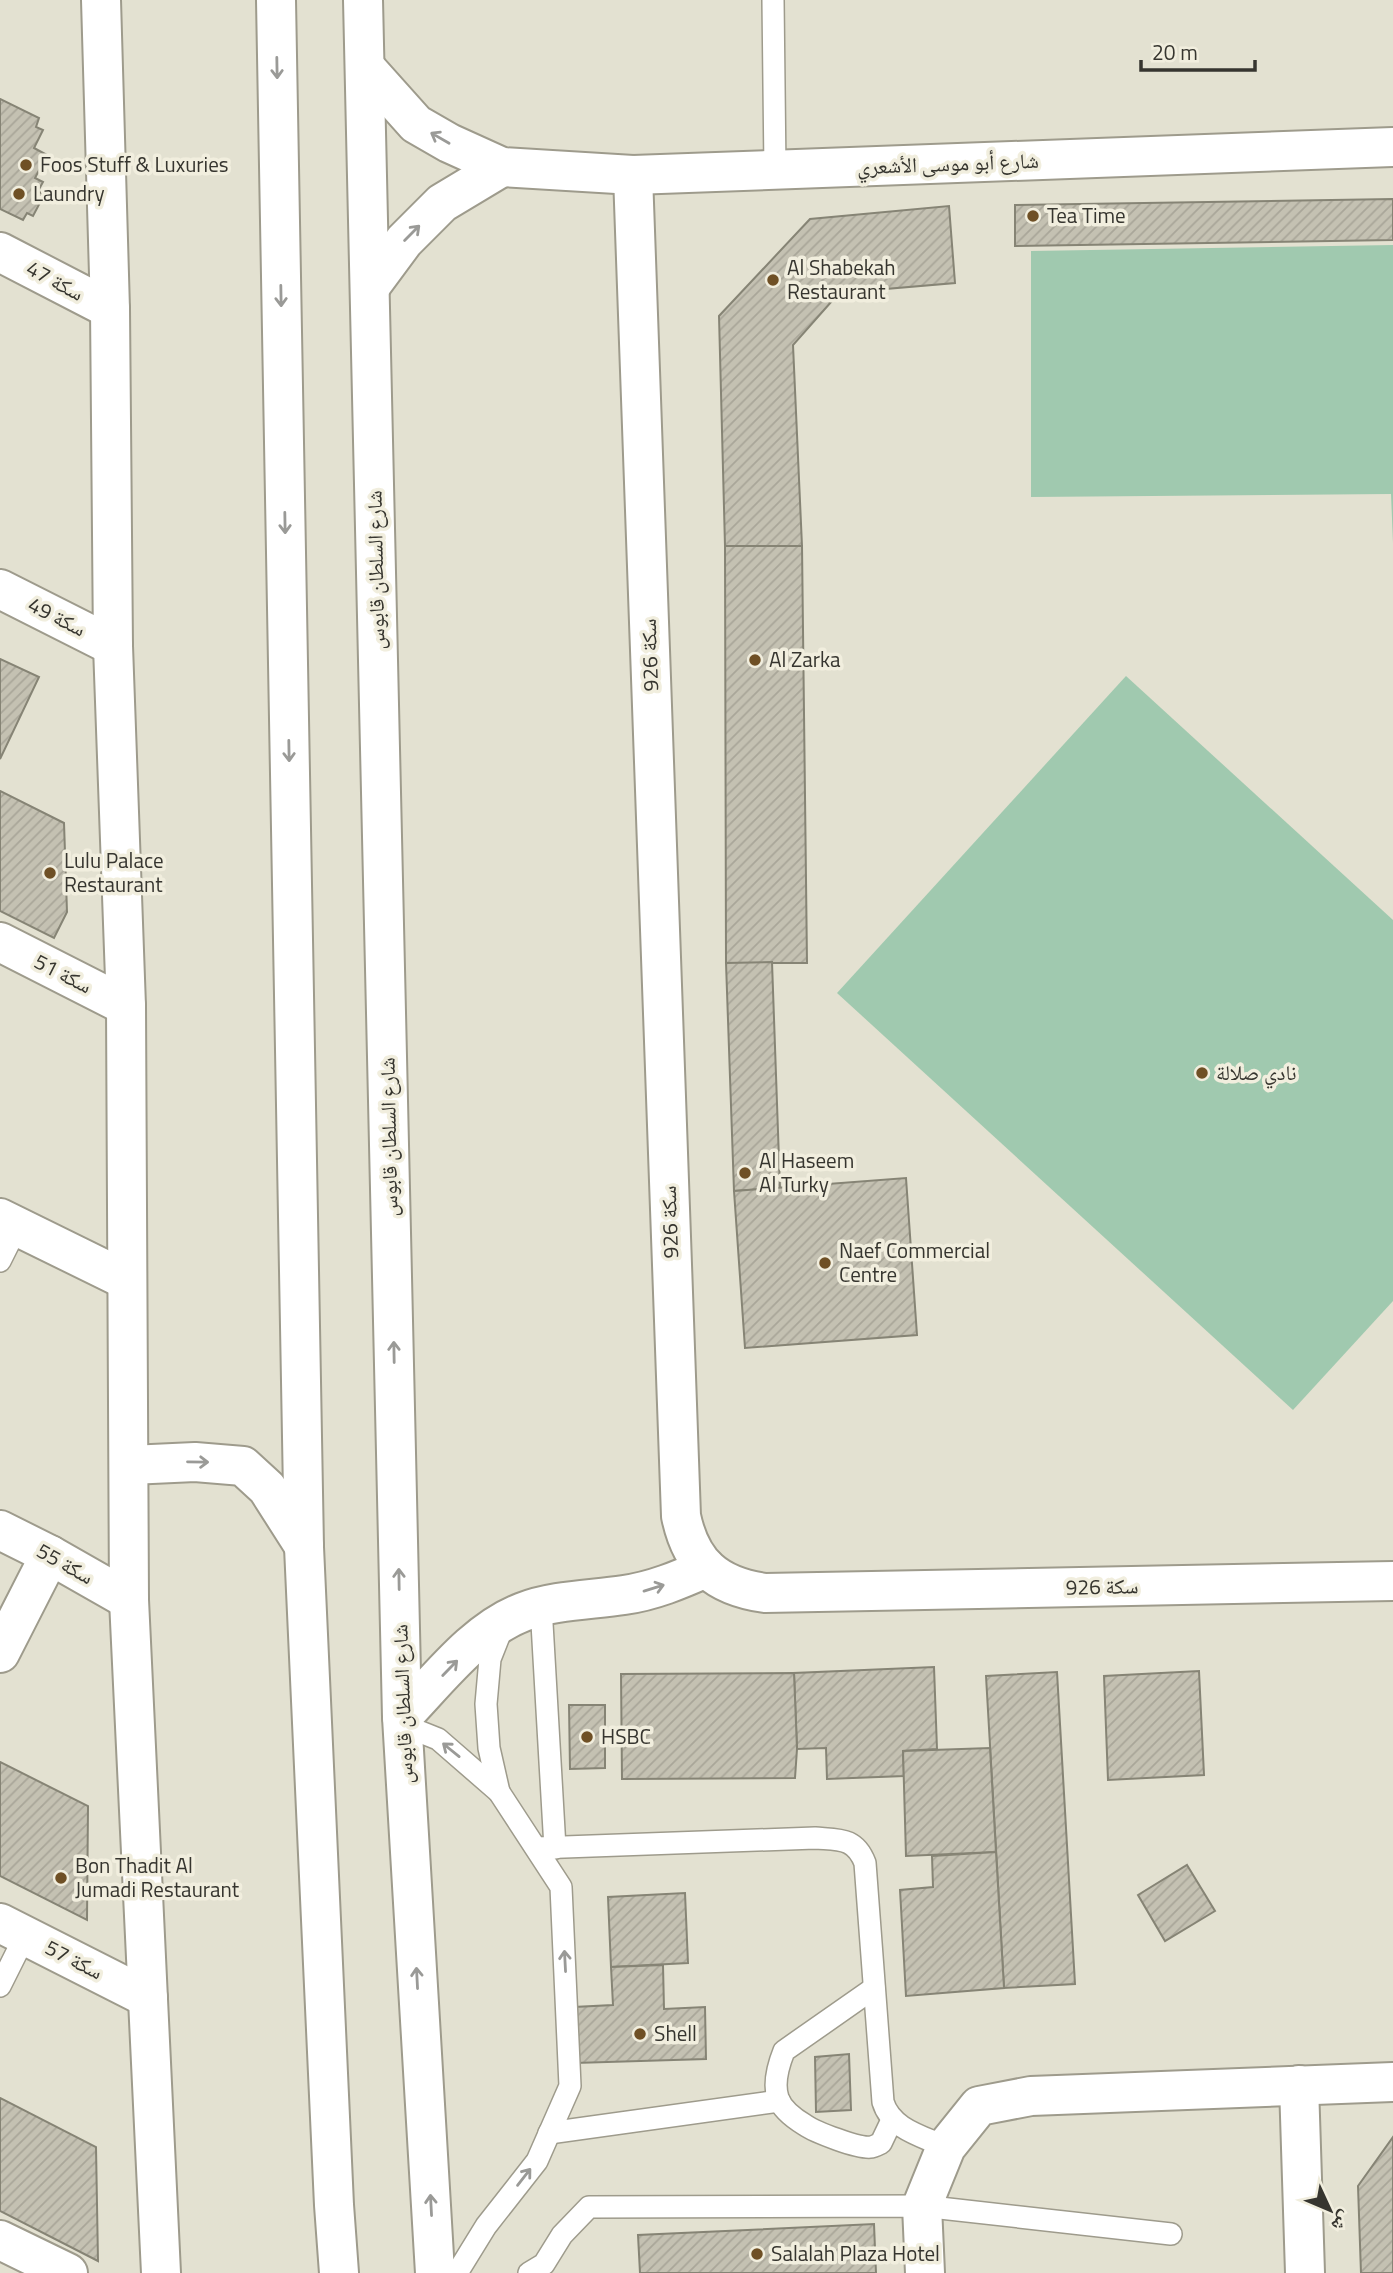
<svg xmlns="http://www.w3.org/2000/svg" width="1393" height="2273" font-family="'Titillium Web','Noto Naskh Arabic',sans-serif">
  <defs>
    <pattern id="building-hatch" width="6" height="6" patternUnits="userSpaceOnUse" patternTransform="scale(1.75)"><rect width="6" height="6" fill="#c4c1b2"/><path d="M-1 1l2-2M0 6l6-6M5 7l2-2" fill="none" stroke="#a9a699"/></pattern>
  </defs>
  <rect width="100%" height="100%" fill="#e3e1d1"/>
  <!-- pitch -->
  <g fill="#a0c9af">
    <path d="M 1393,245 L 1393,543 L 1391,494 L 1031,497 L 1031,251 Z"/>
    <path d="M 1126,676 L 1393,920 L 1393,1301 L 1293,1410 L 837,993 Z"/>
  </g>
  <!-- building -->
  <g fill="url(#building-hatch)" stroke="#868475" stroke-width="2">
    <path d="M 0,99 L 39,118 L 36,127 L 43,130 L 34,148 L 47,155 L 35,178 L 43,182 L 38,191 L 44,195 L 33,216 L 27,213 L 23,220 L 0,209 Z"/>
    <path d="M 1393,199 L 1393,240 L 1015,246 L 1015,205 Z"/>
    <path d="M 949,206 L 955,283 L 839,293 L 793,345 L 802,546 L 725,546 L 719,316 L 810,219 Z"/>
    <path d="M 725,546 L 802,546 L 807,963 L 726,963 Z"/>
    <path d="M 0,659 L 39,677 L 0,759 Z"/>
    <path d="M 0,791 L 64,823 L 67,912 L 54,938 L 0,911 Z"/>
    <path d="M 772,962 L 780,1188 L 734,1191 L 726,963 Z"/>
    <path d="M 906,1178 L 917,1335 L 745,1348 L 734,1191 Z"/>
    <path d="M 934,1667 L 937,1749 L 903,1751 L 904,1776 L 827,1779 L 826,1748 L 797,1749 L 794,1673 Z"/>
    <path d="M 1199,1671 L 1204,1775 L 1108,1780 L 1104,1676 Z"/>
    <path d="M 1057,1672 L 1075,1984 L 1004,1988 L 986,1676 Z"/>
    <path d="M 794,1673 L 797,1749 L 795,1778 L 622,1779 L 621,1674 Z"/>
    <path d="M 569,1705 L 605,1705 L 605,1768 L 570,1769 Z"/>
    <path d="M 990,1748 L 996,1852 L 906,1856 L 903,1751 Z"/>
    <path d="M 0,1762 L 88,1806 L 87,1920 L 0,1876 Z"/>
    <path d="M 996,1852 L 1004,1988 L 906,1996 L 900,1890 L 933,1887 L 932,1856 Z"/>
    <path d="M 1187,1865 L 1215,1911 L 1165,1941 L 1138,1895 Z"/>
    <path d="M 685,1893 L 688,1963 L 611,1967 L 608,1897 Z"/>
    <path d="M 663,1965 L 664,2009 L 705,2007 L 706,2059 L 575,2063 L 574,2007 L 613,2005 L 611,1967 Z"/>
    <path d="M 849,2054 L 851,2110 L 816,2112 L 815,2057 Z"/>
    <path d="M 0,2098 L 96,2147 L 98,2261 L 0,2211 Z"/>
    <path d="M 1393,2137 L 1393,2273 L 1361,2273 L 1358,2186 Z"/>
    <path d="M 874,2224 L 876,2273 L 640,2273 L 638,2235 Z"/>
  </g>
  <g fill="none" stroke-linecap="round" stroke-linejoin="round">
    <defs>
      <g id="lane">
        <path d="M 773,0 L 775,170"/>
        <path d="M 0,1261 L 17,1227"/>
        <path d="M 541,1606 L 555,1848"/>
        <path d="M 403,1725 L 438,1739 L 499,1792 L 561,1887 L 570,2086 L 537,2161 L 486,2226 L 457,2273"/>
        <path d="M 499,1792 L 489,1748 L 486,1704 L 490,1659 L 503,1626"/>
        <path d="M 537,1848 L 815,1838 C 839,1840 855,1837 865,1863 L 883,2102 C 891,2129 922,2136 946,2147"/>
        <path d="M 0,1986 L 25,1936"/>
        <path d="M 874,1988 L 784,2051 C 778,2066 773,2083 778,2098 C 782,2109 795,2119 805,2125 C 815,2132 859,2149 871,2147 C 873,2147 879,2144 881,2143 L 892,2120"/>
        <path d="M 549,2133 L 779,2101"/>
        <path d="M 529,2273 L 544,2264 L 562,2235 L 589,2207 L 922,2206 L 1171,2234"/>
      </g>
      <g id="street">
        <path d="M 633,175 L 681,1516 C 691,1564 716,1586 765,1593 L 1393,1581"/>
        <path d="M 0,252 L 110,309"/>
        <path d="M 0,589 L 113,646"/>
        <path d="M 0,942 L 126,1006"/>
        <path d="M 0,1218 L 126,1280"/>
        <path d="M 0,1530 L 50,1555 L 129,1600"/>
        <path d="M 0,1653 L 50,1555"/>
        <path d="M 0,1923 L 148,1998"/>
        <path d="M 1299,2085 L 1305,2273"/>
        <path d="M 0,2240 L 68,2273"/>
        <path d="M 925,2273 L 922,2206 L 946,2147 L 979,2106 L 1031,2096 L 1393,2082"/>
      </g>
      <g id="secondary">
        <path d="M 101,0 L 110,309 L 113,646 L 126,1006 L 129,1600 L 161,2273"/>
        <path d="M 365,67 L 416,124 L 449,143 L 502,167 L 633,175 L 1393,147"/>
        <path d="M 370,287 L 404,241 L 442,203 L 502,167"/>
      </g>
      <g id="highway">
        <path d="M 276,0 L 304,1547 L 334,2205 L 339,2273"/>
        <path d="M 363,0 L 402,1717 L 435,2273"/>
        <path d="M 130,1465 L 195,1462 L 243,1466 L 267,1488 L 304,1546"/>
        <path d="M 402,1717 C 437,1681 475,1630 523,1612 C 554,1600 591,1600 624,1595 C 653,1591 679,1580 706,1568"/>
      </g>
    </defs>
    <!-- lane casing -->
    <use href="#lane" stroke="#9e9b8c" stroke-width="24"/>
    <!-- street casing -->
    <use href="#street" stroke="#9e9b8c" stroke-width="42"/>
    <!-- secondary casing -->
    <use href="#secondary" stroke="#9e9b8c" stroke-width="42"/>
    <!-- highway casing -->
    <use href="#highway" stroke="#9e9b8c" stroke-width="42"/>
    <!-- lane -->
    <use href="#lane" stroke="#fff" stroke-width="21"/>
    <!-- street -->
    <use href="#street" stroke="#fff" stroke-width="38"/>
    <!-- secondary -->
    <use href="#secondary" stroke="#fff" stroke-width="38"/>
    <!-- highway -->
    <use href="#highway" stroke="#fff" stroke-width="38"/>
  </g>
  <!-- one-way arrows -->
  <defs><path id="oneway-shaft" d="M-6 0H5M1.5-3L5.5 0L1.5 3" fill="none" stroke-width="1.6" stroke-linecap="round" stroke-linejoin="round" transform="scale(1.75)"/></defs>
  <g stroke="#9a9a97">
    <use href="#oneway-shaft" transform="translate(277 68) rotate(89)"/>
    <use href="#oneway-shaft" transform="translate(440 138) rotate(-150)"/>
    <use href="#oneway-shaft" transform="translate(412 233) rotate(-45)"/>
    <use href="#oneway-shaft" transform="translate(281 296) rotate(89)"/>
    <use href="#oneway-shaft" transform="translate(285 523) rotate(89)"/>
    <use href="#oneway-shaft" transform="translate(289 751) rotate(89)"/>
    <use href="#oneway-shaft" transform="translate(394 1352) rotate(-91)"/>
    <use href="#oneway-shaft" transform="translate(198 1462) rotate(1)"/>
    <use href="#oneway-shaft" transform="translate(399 1579) rotate(-91)"/>
    <use href="#oneway-shaft" transform="translate(654 1588) rotate(-17)"/>
    <use href="#oneway-shaft" transform="translate(450 1668) rotate(-46)"/>
    <use href="#oneway-shaft" transform="translate(451 1750) rotate(-141)"/>
    <use href="#oneway-shaft" transform="translate(565 1961) rotate(-93)"/>
    <use href="#oneway-shaft" transform="translate(417 1978) rotate(-93)"/>
    <use href="#oneway-shaft" transform="translate(524 2177) rotate(-52)"/>
    <use href="#oneway-shaft" transform="translate(431 2205) rotate(-93)"/>
  </g>
  <!-- markers -->
  <g fill="#6f5025" stroke="#f1eede" stroke-width="2.5">
    <circle cx="26" cy="165" r="7"/>
    <circle cx="19" cy="194" r="7"/>
    <circle cx="1033" cy="216" r="7"/>
    <circle cx="773" cy="280" r="7"/>
    <circle cx="755" cy="660" r="7"/>
    <circle cx="50" cy="873" r="7"/>
    <circle cx="1202" cy="1073" r="7"/>
    <circle cx="745" cy="1173" r="7"/>
    <circle cx="825" cy="1263" r="7"/>
    <circle cx="587" cy="1737" r="7"/>
    <circle cx="61" cy="1878" r="7"/>
    <circle cx="640" cy="2034" r="7"/>
    <circle cx="757" cy="2254" r="7"/>
  </g>
  <g text-anchor="middle" stroke-width="7" stroke-linejoin="round" paint-order="stroke">
    <!-- street labels -->
    <g font-size="21" fill="#36352f" stroke="#f1eede">
      <text transform="translate(948 164) rotate(-2)" y="7">شارع أبو موسى الأشعري</text>
      <text transform="translate(55 281) rotate(28)" y="7">سكة 47</text>
      <text transform="translate(376 570) rotate(-91)" y="7">شارع السلطان قابوس</text>
      <text transform="translate(57 617) rotate(27)" y="7">سكة 49</text>
      <text transform="translate(650 655) rotate(-92)" y="7">سكة 926</text>
      <text transform="translate(63 974) rotate(27)" y="7">سكة 51</text>
      <text transform="translate(389 1137) rotate(-91)" y="7">شارع السلطان قابوس</text>
      <text transform="translate(670 1222) rotate(-92)" y="7">سكة 926</text>
      <text transform="translate(65 1564) rotate(29)" y="7">سكة 55</text>
      <text transform="translate(1102 1587) rotate(-1)" y="7">سكة 926</text>
      <text transform="translate(403 1704) rotate(-92)" y="7">شارع السلطان قابوس</text>
      <text transform="translate(74 1960) rotate(27)" y="7">سكة 57</text>
    </g>
    <!-- poi labels -->
    <g font-size="21" fill="#36352f" stroke="#f1eede" text-anchor="start">
      <text x="40" y="172">Foos Stuff &amp; Luxuries</text>
      <text x="33" y="201">Laundry</text>
      <text x="1047" y="223">Tea Time</text>
      <text x="787" y="275">Al Shabekah<tspan x="787" dy="24">Restaurant</tspan></text>
      <text x="769" y="667">Al Zarka</text>
      <text x="64" y="868">Lulu Palace<tspan x="64" dy="24">Restaurant</tspan></text>
      <text x="1216" y="1080">نادي صلالة</text>
      <text x="759" y="1168">Al Haseem<tspan x="759" dy="24">Al Turky</tspan></text>
      <text x="839" y="1258">Naef Commercial<tspan x="839" dy="24">Centre</tspan></text>
      <text x="601" y="1744">HSBC</text>
      <text x="75" y="1873">Bon Thadit Al<tspan x="75" dy="24">Jumadi Restaurant</tspan></text>
      <text x="654" y="2041">Shell</text>
      <text x="771" y="2261">Salalah Plaza Hotel</text>
    </g>
  </g>
  <!-- north arrow -->
  <g transform="translate(1330 2210) rotate(134)" stroke="#f1eede" stroke-width="5" paint-order="stroke">
  <path d="M0-5L12 26L0 18L-12 26Z" fill="#36352f"/>
  <text y="-10" font-size="19" font-weight="bold" text-anchor="middle" fill="#36352f">ش</text>
  </g>
  <!-- scale -->
  <path d="M1141 60v10h114v-10" fill="none" stroke="#36352f" stroke-width="3.5"/>
  <text x="1152" y="60" font-size="21" fill="#36352f" stroke="#f1eede" stroke-width="5" paint-order="stroke">20 m</text>
</svg>
